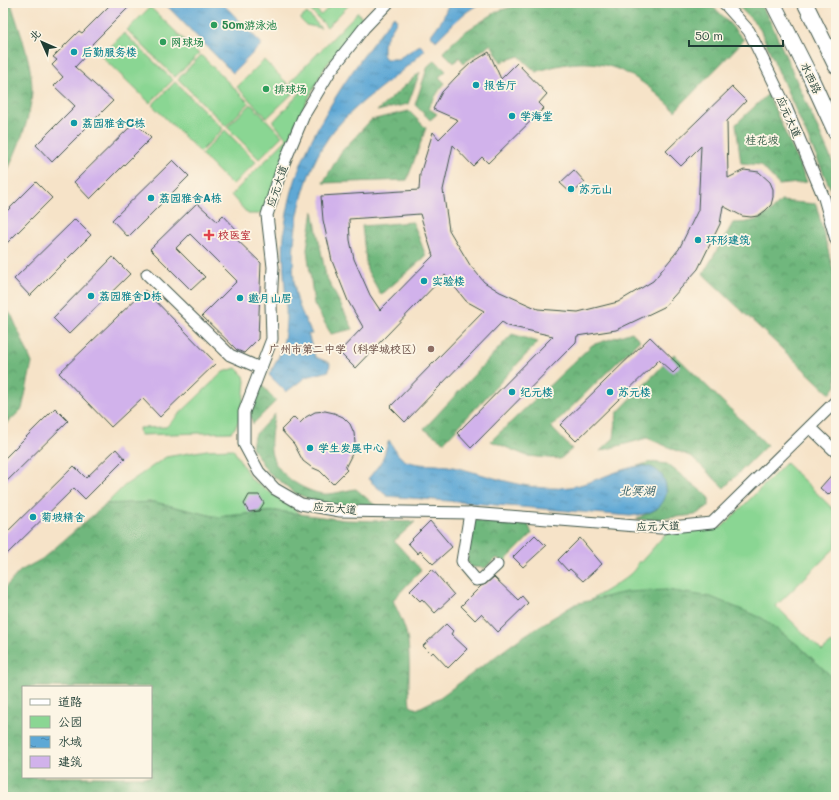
<svg xmlns="http://www.w3.org/2000/svg" width="839" height="800" font-family="Mali,'LXGW WenKai TC',sans-serif">
  <defs>
    <pattern id="forest-crowns" width="20" height="18" patternUnits="userSpaceOnUse"><rect width="20" height="18" fill="#6fb77d"/><path d="M2 6a3 3 0 1 1 6 0M12 15a3 3 0 1 1 6 0" fill="none" stroke="#5b9667"/></pattern>
    <pattern id="water-ripples" width="26" height="14" patternUnits="userSpaceOnUse"><rect width="26" height="14" fill="#5ea8d5"/><path d="M2 4q2-2 4 0t4 0M15 11q2-2 4 0t4 0" fill="none" stroke="#4d8aae"/></pattern>
  </defs>
  <rect width="100%" height="100%" fill="#fcf5e5"/>
  <filter id="ink" filterUnits="userSpaceOnUse"><feTurbulence type="fractalNoise" baseFrequency=".025" numOctaves="2"/><feDisplacementMap in="SourceGraphic" scale="8" xChannelSelector="R" yChannelSelector="G"/><feConvolveMatrix kernelMatrix="1 2 1 2 8 2 1 2 1" color-interpolation-filters="sRGB"/></filter>
  <filter id="wash" filterUnits="userSpaceOnUse"><feTurbulence type="fractalNoise" baseFrequency=".012" numOctaves="4" result="noise"/><feDisplacementMap in="SourceGraphic" scale="16" xChannelSelector="R" yChannelSelector="G"/><feGaussianBlur stdDeviation="0.9" result="paint"/><feColorMatrix in="noise" values="0 0 0 0 0 0 0 0 0 0 0 0 0 0 0 0 0 1.4 0 .05"/><feComposite in="paint" operator="in"/></filter>
  <g filter="url(#wash)">
    <rect width="100%" height="100%" fill="#f6e3c8"/>
    <!-- green -->
    <g fill="#8ad693" stroke="#548a64">
      <path d="M 333,3 L 348,3 L 349,5 L 327,27 L 310,10 L 314,7 L 321,15 Z"/>
      <path d="M 150,7 L 199,54 L 175,77 L 127,30 Z"/>
      <path d="M 358,12 L 362,19 L 359,26 L 325,67 L 296,122 L 265,209 L 259,214 L 248,214 L 231,195 L 287,139 L 273,122 L 300,93 L 290,82 Z"/>
      <path d="M 307,13 L 321,28 L 306,25 L 300,19 Z"/>
      <path d="M 124,33 L 173,80 L 150,103 L 101,56 Z"/>
      <path d="M 201,55 L 249,103 L 226,126 L 178,79 Z"/>
      <path d="M 264,60 L 295,91 L 267,118 L 237,87 Z"/>
      <path d="M 175,82 L 223,129 L 200,152 L 152,105 Z"/>
      <path d="M 251,104 L 282,136 L 259,159 L 227,127 Z"/>
      <path d="M 225,130 L 256,162 L 232,185 L 201,154 Z"/>
      <path d="M 236,368 L 244,376 L 245,381 C 243,397 244,421 231,432 L 140,435 L 139,428 L 166,427 L 223,372 Z"/>
      <path d="M 233,449 L 251,479 L 301,514 L 276,511 L 217,517 L 154,502 L 106,504 L 124,486 L 166,457 L 207,450 Z"/>
      <path d="M 786,463 L 836,512 L 836,547 L 776,606 L 822,651 L 832,643 L 836,647 L 836,681 L 798,645 L 591,600 C 603,592 637,575 638,562 L 641,562 L 667,532 L 721,528 Z"/>
    </g>
    <!-- forest -->
    <g fill="url(#forest-crowns)" stroke="#477a58" fill-rule="evenodd">
      <path d="M 3,3 L 11,3 C 20,34 36,70 31,102 C 27,129 14,156 3,181 Z"/>
      <path d="M 525,3 L 707,3 L 719,12 L 744,40 L 675,111 C 632,67 596,51 536,72 L 519,56 L 501,62 L 491,44 L 464,63 L 459,57 L 454,63 L 443,52 L 463,33 L 498,11 Z"/>
      <path d="M 735,3 L 760,3 L 771,23 L 836,170 L 836,209 L 831,190 L 759,27 Z"/>
      <path d="M 435,60 L 446,71 L 439,77 L 445,83 L 440,89 L 428,108 L 437,114 L 430,120 L 415,105 L 428,66 Z"/>
      <path d="M 420,72 L 408,104 L 377,111 Z"/>
      <path d="M 768,94 L 807,182 L 779,185 L 761,165 L 741,163 L 736,124 Z"/>
      <path d="M 409,111 L 426,128 L 407,180 L 323,183 L 341,152 L 371,120 Z"/>
      <path d="M 781,201 L 816,204 L 836,281 L 836,386 L 830,394 L 703,274 L 733,223 C 756,223 765,218 781,201 Z"/>
      <path d="M 313,211 L 326,276 L 353,329 L 331,334 L 314,304 L 307,249 Z"/>
      <path d="M 413,222 L 426,256 L 381,295 L 367,270 L 362,226 Z"/>
      <path d="M 3,306 L 12,316 L 32,363 L 22,409 L 3,427 Z"/>
      <path d="M 632,332 L 640,340 L 551,427 L 572,449 L 560,459 L 527,456 L 491,441 L 592,345 Z"/>
      <path d="M 512,334 L 538,342 L 444,442 L 424,429 Z"/>
      <path d="M 674,354 L 767,445 L 724,488 L 692,457 L 647,438 L 600,451 L 614,438 L 617,413 Z"/>
      <path d="M 260,383 L 276,401 L 253,424 L 249,411 Z"/>
      <path d="M 275,414 C 272,426 270,439 271,451 C 274,473 303,491 323,494 C 333,495 346,490 356,489 L 377,507 L 328,507 L 295,493 L 267,471 L 252,447 L 254,436 Z"/>
      <path d="M 651,462 L 667,464 L 709,497 L 709,506 L 695,515 L 649,520 L 636,519 L 657,509 L 646,466 L 631,468 Z"/>
      <path d="M 154,502 L 217,517 L 276,511 L 345,520 L 415,522 L 394,541 L 421,570 L 393,600 C 397,611 403,621 406,632 C 412,656 407,682 410,706 L 417,709 L 439,698 L 522,637 L 575,604 L 626,592 L 667,590 L 711,597 L 762,618 L 798,645 L 836,681 L 836,797 L 3,797 L 3,590 L 20,571 L 42,559 L 106,504 ZM 23,687 L 151,687 L 151,777 L 23,777 Z"/>
      <path d="M 474,520 L 528,523 L 532,534 L 504,562 L 497,558 L 485,568 L 470,567 L 467,560 Z"/>
    </g>
    <!-- water -->
    <g fill="url(#water-ripples)" stroke="#3e7284">
      <path d="M 170,3 L 222,3 L 262,44 L 233,73 L 167,6 Z"/>
      <path d="M 449,3 L 481,3 C 463,12 450,27 436,41 L 431,35 L 442,20 Z"/>
      <path d="M 394,16 L 397,20 L 383,44 L 383,55 L 386,59 L 398,59 L 420,45 L 425,50 C 396,79 360,99 334,130 C 302,169 288,240 295,289 C 297,305 305,319 312,334 L 308,334 L 315,357 L 330,363 L 329,371 L 306,377 L 286,392 L 269,375 C 272,369 276,363 279,356 C 294,322 280,273 284,236 C 289,175 317,124 350,75 C 364,55 378,35 394,16 Z"/>
      <path d="M 389,440 C 393,447 398,457 406,461 C 420,466 434,464 448,466 C 489,474 527,493 570,487 C 593,484 624,465 645,466 C 667,468 674,497 656,509 C 648,514 639,515 630,516 L 387,496 L 368,479 L 382,461 Z"/>
    </g>
    <g id="blocks">
      <!-- building -->
      <g fill="#d1b2eb" fill-rule="evenodd">
        <path d="M 112,3 L 133,3 L 92,44 L 95,46 L 75,67 L 113,101 L 52,162 L 36,145 L 75,106 L 54,86 L 63,77 L 52,65 L 57,60 L 53,57 L 79,31 L 82,33 Z"/>
        <path d="M 489,52 L 501,79 L 517,63 L 547,94 L 539,103 L 544,108 L 488,163 L 482,157 L 473,166 L 453,145 L 443,190 L 449,230 L 470,265 L 484,282 L 500,292 L 538,309 L 578,312 L 618,302 L 653,281 L 679,249 L 698,210 L 701,146 L 681,166 L 666,151 L 732,87 L 746,101 L 727,121 L 728,178 L 744,170 L 759,172 L 770,182 L 773,189 L 773,197 L 771,205 L 765,211 L 758,216 L 751,217 L 742,216 L 723,206 L 720,224 L 698,269 L 664,307 L 616,330 L 577,336 L 576,342 L 471,448 L 457,433 L 553,336 L 508,326 L 502,322 L 405,422 L 390,407 L 484,311 L 466,301 L 445,275 L 355,368 L 339,352 L 363,327 L 348,301 L 332,261 L 323,220 L 321,196 L 419,190 L 420,174 L 433,132 L 439,139 L 458,120 L 433,109 L 442,92 L 456,77 L 471,63 ZM 420,214 L 433,256 L 380,310 L 370,295 L 354,259 L 350,240 L 349,219 Z"/>
        <path d="M 135,122 L 151,138 L 90,199 L 74,182 Z"/>
        <path d="M 173,160 L 189,176 L 128,237 L 112,220 Z"/>
        <path d="M 574,170 L 585,182 L 572,194 L 560,183 Z"/>
        <path d="M 36,182 L 52,198 L 3,247 L 3,215 Z"/>
        <path d="M 197,203 L 217,221 L 223,215 L 237,230 L 232,235 L 261,263 L 258,339 L 244,353 L 237,350 L 202,316 L 237,281 L 190,234 L 176,248 L 205,277 L 191,290 L 150,249 Z"/>
        <path d="M 75,219 L 91,235 L 30,296 L 14,279 Z"/>
        <path d="M 113,257 L 130,274 L 69,334 L 53,318 Z"/>
        <path d="M 145,290 L 216,363 L 160,417 L 142,398 L 111,427 L 59,373 Z"/>
        <path d="M 650,337 L 680,366 L 673,373 L 659,360 L 576,441 L 560,425 Z"/>
        <path d="M 55,408 L 68,421 L 3,485 L 3,460 Z"/>
        <path d="M 325,411 L 334,413 L 343,417 L 350,424 L 354,433 L 355,443 L 353,452 L 345,468 L 347,470 L 333,484 L 320,471 L 311,467 L 303,461 L 294,444 L 281,430 L 294,417 L 300,423 L 306,417 L 315,412 Z"/>
        <path d="M 116,449 L 125,459 L 85,499 L 74,488 L 3,558 L 3,536 L 74,466 L 86,478 Z"/>
        <path d="M 836,470 L 836,487 L 828,495 L 820,488 Z"/>
        <path d="M 249,495 L 259,495 L 264,503 L 259,511 L 249,512 L 244,504 Z"/>
        <path d="M 430,521 L 452,547 L 433,564 L 420,551 L 418,554 L 408,543 Z"/>
        <path d="M 535,535 L 546,546 L 523,567 L 513,557 Z"/>
        <path d="M 580,538 L 602,564 L 583,581 L 570,569 L 568,571 L 558,560 Z"/>
        <path d="M 432,569 L 454,595 L 435,613 L 422,599 L 420,601 L 410,591 Z"/>
        <path d="M 494,577 L 518,600 L 522,596 L 528,603 L 498,632 L 481,614 L 475,620 L 461,606 L 481,586 L 486,584 Z"/>
        <path d="M 446,624 L 453,631 L 451,634 L 467,649 L 448,668 L 433,652 L 431,654 L 423,646 Z"/>
      </g>
    </g>
  </g>
  <g filter="url(#ink)">
    <use href="#blocks" fill-opacity="0" stroke="#3f564a" stroke-width="1"/>
    <g fill="none" stroke-linecap="round" stroke-linejoin="round">
      <defs>
        <g id="minor">
          <path d="M 388,3 L 364,28 L 331,70 L 304,115 L 282,168 L 267,215 L 273,267 L 271,304 L 272,339 L 244,412 L 244,444 L 259,472 L 275,489 L 301,504 L 340,511 L 470,513 L 661,528 L 712,523 L 836,401"/>
          <path d="M 724,3 L 749,31 L 786,107 L 824,198 L 836,240"/>
          <path d="M 147,274 L 230,355 L 260,368"/>
          <path d="M 810,427 L 836,452"/>
          <path d="M 470,513 L 462,561 L 465,567 L 476,580 L 482,579 L 497,565"/>
        </g>
        <g id="secondary">
          <path d="M 773,3 L 810,76 L 836,133"/>
          <path d="M 805,3 L 836,66"/>
        </g>
      </defs>
      <!-- minor casing -->
      <use href="#minor" stroke="#3f564a" stroke-width="13"/>
      <!-- secondary casing -->
      <use href="#secondary" stroke="#3f564a" stroke-width="17"/>
      <!-- minor -->
      <use href="#minor" stroke="#fff" stroke-width="11"/>
      <!-- secondary -->
      <use href="#secondary" stroke="#fff" stroke-width="15"/>
    </g>
  </g>
  <!-- markers -->
  <g fill="#2e9e5b" stroke="#fcf5e5" stroke-width="1.5">
    <circle cx="214" cy="25" r="4"/>
    <circle cx="163" cy="42" r="4"/>
    <circle cx="266" cy="89" r="4"/>
  </g>
  <g fill="#0f9aa8" stroke="#fcf5e5" stroke-width="1.5">
    <circle cx="74" cy="52" r="4"/>
    <circle cx="476" cy="85" r="4"/>
    <circle cx="512" cy="116" r="4"/>
    <circle cx="74" cy="123" r="4"/>
    <circle cx="571" cy="189" r="4"/>
    <circle cx="151" cy="198" r="4"/>
    <circle cx="698" cy="240" r="4"/>
    <circle cx="424" cy="281" r="4"/>
    <circle cx="91" cy="296" r="4"/>
    <circle cx="240" cy="298" r="4"/>
    <circle cx="512" cy="392" r="4"/>
    <circle cx="610" cy="392" r="4"/>
    <circle cx="310" cy="448" r="4"/>
    <circle cx="33" cy="517" r="4"/>
  </g>
  <path fill="#e0444e" stroke="#fcf5e5" stroke-width="1.5" d="M207 229h4v4h4v4h-4v4h-4v-4h-4v-4h4z"/>
  <circle fill="#8d6e63" stroke="#fcf5e5" stroke-width="1.5" cx="431" cy="349" r="4"/>
  <g text-anchor="middle" stroke-width="3.5" stroke-linejoin="round" paint-order="stroke">
    <!-- leisure labels -->
    <g font-size="11" font-weight="bold" fill="#27864d" stroke="#fcf5e5" text-anchor="start">
      <text x="222" y="29">50m游泳池</text>
      <text x="171" y="46">网球场</text>
      <text x="274" y="93">排球场</text>
    </g>
    <!-- culture labels -->
    <g font-size="11" font-weight="bold" fill="#0d838f" stroke="#fcf5e5" text-anchor="start">
      <text x="82" y="56">后勤服务楼</text>
      <text x="484" y="89">报告厅</text>
      <text x="520" y="120">学海堂</text>
      <text x="82" y="127">荔园雅舍C栋</text>
      <text x="579" y="193">苏元山</text>
      <text x="159" y="202">荔园雅舍A栋</text>
      <text x="706" y="244">环形建筑</text>
      <text x="432" y="285">实验楼</text>
      <text x="99" y="300">荔园雅舍D栋</text>
      <text x="248" y="302">邀月山居</text>
      <text x="520" y="396">纪元楼</text>
      <text x="618" y="396">苏元楼</text>
      <text x="318" y="452">学生发展中心</text>
      <text x="41" y="521">菊坡精舍</text>
    </g>
    <!-- street labels -->
    <g font-size="11" fill="#1f3d34" stroke="#fcf5e5">
      <text transform="translate(811 78) rotate(65)" y="4">水西路</text>
      <text transform="translate(789 117) rotate(66)" y="4">应元大道</text>
      <text transform="translate(277 186) rotate(-71)" y="4">应元大道</text>
      <text transform="translate(335 508) rotate(5)" y="4">应元大道</text>
      <text transform="translate(658 526) rotate(-1)" y="4">应元大道</text>
    </g>
    <!-- park labels -->
    <g font-size="11" fill="#345c47" stroke="#fcf5e5">
      <text x="762" y="144">桂花坡</text>
    </g>
    <!-- health labels -->
    <g font-size="11" font-weight="bold" fill="#be3a42" stroke="#fcf5e5" text-anchor="start">
      <text x="218" y="239">校医室</text>
    </g>
    <!-- education labels -->
    <g font-size="11" font-weight="bold" fill="#785e54" stroke="#fcf5e5" text-anchor="end">
      <text x="423" y="353">广州市第二中学（科学城校区）</text>
    </g>
    <!-- water labels -->
    <g font-size="12" font-style="italic" fill="#325d64" stroke="#fcf5e5">
      <text x="637" y="495">北冥湖</text>
    </g>
  </g>
  <!-- margin -->
  <rect width="839" height="800" fill="none" stroke="#fcf5e5" stroke-width="16"/>
  <!-- legend -->
  <rect x="22" y="686" width="130" height="92" fill="#fcf5e5" stroke="#a4ab9e"/>
  <rect x="30" y="699" width="20" height="6" fill="#ffffff" stroke="#a4ab9e"/>
  <text x="58" y="706" font-size="12" fill="#1f3d34">道路</text>
  <rect x="30" y="716" width="20" height="12" fill="#8ad693" stroke="#a4ab9e"/>
  <text x="58" y="726" font-size="12" fill="#1f3d34">公园</text>
  <rect x="30" y="736" width="20" height="12" fill="url(#water-ripples)" stroke="#a4ab9e"/>
  <text x="58" y="746" font-size="12" fill="#1f3d34">水域</text>
  <rect x="30" y="756" width="20" height="12" fill="#d1b2eb" stroke="#a4ab9e"/>
  <text x="58" y="766" font-size="12" fill="#1f3d34">建筑</text>
  <!-- north arrow -->
  <g transform="translate(42 42) rotate(315)" stroke="#fcf5e5" stroke-width="3" paint-order="stroke">
  <path d="M0-3L7 15L0 10L-7 15Z" fill="#1f3d34"/>
  <text y="-6" font-size="11" font-weight="bold" text-anchor="middle" fill="#1f3d34">北</text>
  </g>
  <!-- scale -->
  <path d="M689 40v6h94v-6" fill="none" stroke="#1f3d34" stroke-width="2"/>
  <text x="695" y="40" font-size="12" fill="#1f3d34" stroke="#fcf5e5" stroke-width="3" paint-order="stroke">50 m</text>
</svg>
